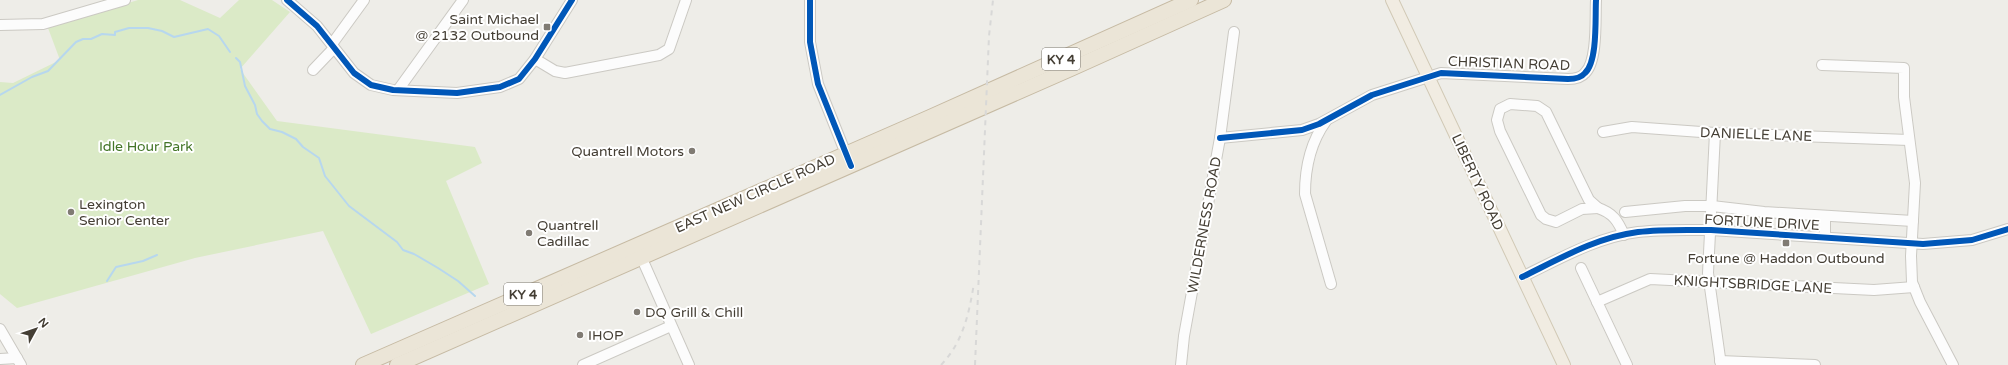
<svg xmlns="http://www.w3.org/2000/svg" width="2008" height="365" font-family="'Varela Round',sans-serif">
  <rect width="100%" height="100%" fill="#eeede8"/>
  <!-- green -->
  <path fill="#dbeac7" d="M 138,0 L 180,0 L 220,18 L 239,0 L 272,0 L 290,12 L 240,69 L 277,121 L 475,147 L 482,163 L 446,181 L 489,284 L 371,334 L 323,231 L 195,258 L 17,308 L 0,294 L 0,82 L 13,83 L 60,60 L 48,28 Z"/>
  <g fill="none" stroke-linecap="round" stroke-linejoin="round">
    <!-- stream -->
    <g stroke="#b7d7ee" stroke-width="2">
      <path d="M 236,58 L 240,62 L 245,86 L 255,105 L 257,114 L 262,121 L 270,129 L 282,132 L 296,139 L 303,147 L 319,158 L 325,176 L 349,206 L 397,242 L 403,250 L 414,254 L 438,268 L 458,281 L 475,296"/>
      <path d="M 0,95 L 32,77 L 48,71 L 76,42 L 83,39 L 91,39 L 102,34 L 115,35 L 115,32 L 129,28 L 148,28 L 162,31 L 174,37 L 208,29 L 219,36 L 230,52"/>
      <path d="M 107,281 L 116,267 L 143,261 L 157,255"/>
    </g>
    <defs>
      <g id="minor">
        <path d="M 287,0 L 317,26 L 354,73 L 371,85 L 393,90 L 457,93 L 500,87 L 519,79 L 535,59 L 572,0"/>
        <path d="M 810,0 L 810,42 L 818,84 L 848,159"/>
        <path d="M 0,25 L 43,24 L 125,0"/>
        <path d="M 332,44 L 364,0"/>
        <path d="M 535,59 L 555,71 L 565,73 L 659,55 L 669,49 L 686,0"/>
        <path d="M 1822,65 L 1904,68 L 1904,97 L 1915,183 L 1911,256 L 1912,282 L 1920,302 L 1953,365"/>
        <path d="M 313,70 L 334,48"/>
        <path d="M 398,90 L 463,0"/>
        <path d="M 1510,104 L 1537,106 L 1546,112 L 1585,192 L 1589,200 L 1598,208 L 1582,209 L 1556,222 L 1546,219 L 1541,215 L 1500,131 L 1497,120 L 1500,109 Z"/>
        <path d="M 1326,121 C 1310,143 1305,168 1305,194 L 1331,284"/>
        <path d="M 1603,132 L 1632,127 L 1715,133 L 1909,140"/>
        <path d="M 1715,133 L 1708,273 L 1721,365"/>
        <path d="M 1220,138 L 1302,130 L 1319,124 L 1372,95 L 1441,73 L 1568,79 C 1574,79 1581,78 1585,73 C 1598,61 1595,17 1596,0"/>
        <path d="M 1598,208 C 1613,213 1618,221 1624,235"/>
        <path d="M 1625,212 L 1685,206 L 1712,206 L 1764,212 L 1913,221"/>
        <path d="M 1825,237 L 1825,216"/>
        <path d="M 639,252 L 689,365"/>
        <path d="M 1581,268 L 1627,365"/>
        <path d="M 1522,277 C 1559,259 1597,237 1638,232 C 1662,229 1687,230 1711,230 L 1923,244 L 1972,240 L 2008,229"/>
        <path d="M 1597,302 L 1650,279 L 1874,290 L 1914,287"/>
        <path d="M 0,329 L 21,365"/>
        <path d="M 0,359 L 17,358"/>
        <path d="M 1720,361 L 1815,365"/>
        <path d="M 583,365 L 671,326"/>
        <path d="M 1181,365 L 1184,336 L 1220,138 L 1234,32"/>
      </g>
      <path id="major" d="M 1392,0 L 1564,365"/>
      <g id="highway">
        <path d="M 363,365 L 930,117 L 1191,0"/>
        <path d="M 397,365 L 1073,68 L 1224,0"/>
      </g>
    </defs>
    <!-- minor casing -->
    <use href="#minor" stroke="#cbc9c3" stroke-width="12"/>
    <!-- major casing -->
    <use href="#major" stroke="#d1c9b5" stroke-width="14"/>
    <!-- highway casing -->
    <use href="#highway" stroke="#c6baa3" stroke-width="16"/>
    <!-- minor -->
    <use href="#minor" stroke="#fcfcfc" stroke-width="10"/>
    <!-- major -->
    <use href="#major" stroke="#f1ece2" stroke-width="12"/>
    <!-- highway -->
    <use href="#highway" stroke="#ebe5d7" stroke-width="14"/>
    <!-- rail -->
    <g stroke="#d8d8d7" stroke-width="2" stroke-dasharray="5 5" stroke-linecap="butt">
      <path d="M 941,365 C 963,342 969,314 974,283"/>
      <path d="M 975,365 L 989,36 L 993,0"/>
    </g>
    <defs>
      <g id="cycleway">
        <path d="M 287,0 L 317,26 L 354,73 L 371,85 L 393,90 L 457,93 L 500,87 L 519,79 L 535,59 L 572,0"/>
        <path d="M 810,0 L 810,42 L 818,84 L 851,166"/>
        <path d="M 1220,138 L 1302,130 L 1319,124 L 1372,95 L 1441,73 L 1568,79 C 1574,79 1581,78 1585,73 C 1598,61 1595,17 1596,0"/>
        <path d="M 1522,277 C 1559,259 1597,237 1638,232 C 1662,229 1687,230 1711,230 L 1923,244 L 1972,240 L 2008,229"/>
      </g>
    </defs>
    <!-- cycleway casing -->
    <use href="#cycleway" stroke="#fff" stroke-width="8"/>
    <!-- cycleway -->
    <use href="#cycleway" stroke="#0057b8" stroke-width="6"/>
  </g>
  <!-- markers -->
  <g fill="#807b73" stroke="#fff" stroke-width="1.5">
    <rect x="543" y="23" width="8" height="8" rx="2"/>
    <circle cx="692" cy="151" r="4"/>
    <circle cx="71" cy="212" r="4"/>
    <circle cx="529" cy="233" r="4"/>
    <rect x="1782" y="239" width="8" height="8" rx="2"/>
    <circle cx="637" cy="312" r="4"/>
    <circle cx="580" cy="335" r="4"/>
  </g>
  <g text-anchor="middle" stroke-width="4" stroke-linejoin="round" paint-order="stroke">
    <!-- shield labels -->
    <g fill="#fff" stroke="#7c7871" stroke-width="1">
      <rect x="1042" y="48" width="38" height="22" rx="3"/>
      <rect x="504" y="283" width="38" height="22" rx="3"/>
    </g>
    <g font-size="13" font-weight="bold" fill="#443e34">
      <text x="1061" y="64">KY 4</text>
      <text x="523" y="299">KY 4</text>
    </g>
    <!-- poi labels -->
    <g font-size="14" fill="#443e34" stroke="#fff" text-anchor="start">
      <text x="539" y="24" text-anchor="end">Saint Michael<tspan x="539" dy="16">@ 2132 Outbound</tspan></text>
      <text x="684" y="156" text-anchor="end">Quantrell Motors</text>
      <text x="79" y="209">Lexington<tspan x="79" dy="16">Senior Center</tspan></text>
      <text x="537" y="230">Quantrell<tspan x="537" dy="16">Cadillac</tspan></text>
      <text x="1786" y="263" text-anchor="middle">Fortune @ Haddon Outbound</text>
      <text x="645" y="317">DQ Grill &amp; Chill</text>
      <text x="588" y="340">IHOP</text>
    </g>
    <!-- street labels -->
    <g font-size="14" fill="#443e34" stroke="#fff">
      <text transform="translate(1509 63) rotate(2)" y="5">CHRISTIAN ROAD</text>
      <text transform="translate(1756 134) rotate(2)" y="5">DANIELLE LANE</text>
      <text transform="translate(1478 182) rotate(65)" y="5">LIBERTY ROAD</text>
      <text transform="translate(755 193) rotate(-24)" y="5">EAST NEW CIRCLE ROAD</text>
      <text transform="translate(1762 222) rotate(3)" y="5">FORTUNE DRIVE</text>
      <text transform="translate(1204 225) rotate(-80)" y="5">WILDERNESS ROAD</text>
      <text transform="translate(1753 284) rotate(3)" y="5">KNIGHTSBRIDGE LANE</text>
    </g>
    <!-- park labels -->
    <g font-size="14" fill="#437527" stroke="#fff">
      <text x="146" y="151">Idle Hour Park</text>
    </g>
  </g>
  <!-- north arrow -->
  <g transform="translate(36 329) rotate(50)" stroke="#ffffff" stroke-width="3" paint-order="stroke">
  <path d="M0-3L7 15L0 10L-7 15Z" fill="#443e34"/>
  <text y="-6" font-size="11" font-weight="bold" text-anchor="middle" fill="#443e34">N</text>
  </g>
</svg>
